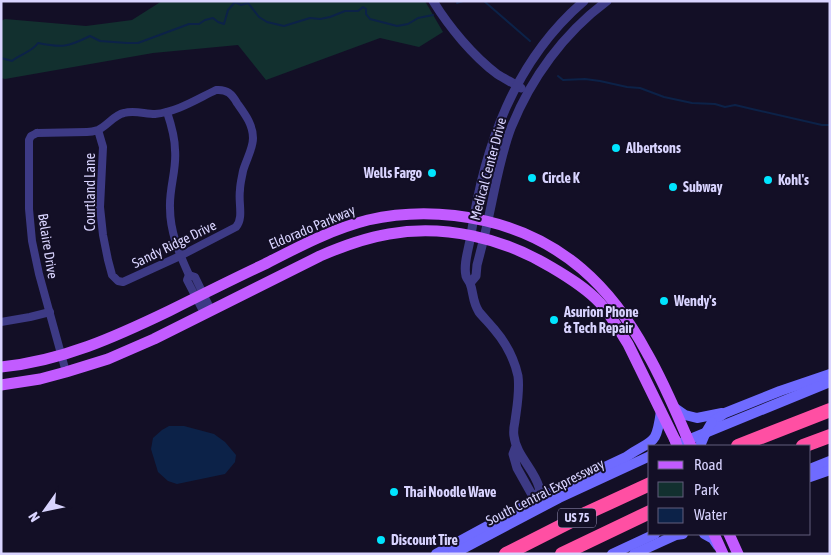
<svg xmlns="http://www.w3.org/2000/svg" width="831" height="555" font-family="'Asap Condensed',sans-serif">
  <rect width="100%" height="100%" fill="#130f26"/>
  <path fill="#12302f" d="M162,1H374L404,2L406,1H425L443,32L419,47L380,38L266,80L238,45L153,53L5,79L1,78V21L5,19L86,26L132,20Z"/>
  <path fill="#0c2248" d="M169,426H184L214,434L225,442L236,455L235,462L225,474L177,484L168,481L158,472L151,449L153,438L162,430Z"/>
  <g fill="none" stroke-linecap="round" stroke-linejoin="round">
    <g stroke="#0c2248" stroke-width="2">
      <path d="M484,1L530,41"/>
      <path d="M457,3L463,1"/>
      <path d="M1,58L12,61C20,54 32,52 38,43C62,48 68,47 90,36L100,41L127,43H138L189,24H199L205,20L213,18L218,22L224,24L228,10L235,2L241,5L248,3L259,17L267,22L284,26L310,18L320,19L330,17L345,11H358L363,7L366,9V14L370,19L397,26L408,24L418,18L433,15"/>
      <path d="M558,76L563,80L585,79L600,81L627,87L640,88L664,97L692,103L715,104L725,107L735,105L752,109L822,125H830"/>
    </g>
    <g stroke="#3d3a85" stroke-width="8">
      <path d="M167,112C171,124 175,137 175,150C177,169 169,188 170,208C170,232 179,253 189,275"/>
      <path d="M37,133L87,132C90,132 95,131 98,130C108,125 114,115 124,113C134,110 145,114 155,114C177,112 197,99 216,90C227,89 232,94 237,103C244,113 253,124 253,138C253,149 246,160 243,171C242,177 240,184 240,190C238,202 244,218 236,227L180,256L123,282L118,281L112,275L108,260L103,235L100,207L103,147L98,130"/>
      <path d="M37,133L31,136L29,140V209L32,241L39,274L66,372"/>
      <path d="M204,313L187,280L189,275L195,277L211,310"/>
      <path d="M1,322L30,317L50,312"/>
    </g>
    <g stroke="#3d3a85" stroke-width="9">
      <path d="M433,1C449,27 473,56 497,74C505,79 513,83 521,88"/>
      <path d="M470,283L476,276L477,265C481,250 485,235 488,220C495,189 500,157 511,128C531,78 564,33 607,1"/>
      <path d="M516,446L513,454L517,468L531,493L539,498C539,494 540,490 539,487C534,469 516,455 514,436C513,431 514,426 515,421C517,406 520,391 518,376C514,358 506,343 494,329C489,323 484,318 479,312C472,301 474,294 470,283C469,281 467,279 466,276C463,264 469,248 471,235C484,147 514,61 584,1"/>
    </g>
    <g stroke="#6f6bff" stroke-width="10">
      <path d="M675,408L685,415L697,418L722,413"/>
      <path d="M712,422L725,413L780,391L830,374"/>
      <path d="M683,442L830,382"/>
      <path d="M700,446L705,434"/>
      <path d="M810,469L830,461"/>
      <path d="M810,477L830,470"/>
      <path d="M704,534L713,539L718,546"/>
      <path d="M436,554L539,498L626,457C653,438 656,448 661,411"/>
      <path d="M453,554L559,498L650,456"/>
      <path d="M612,554L655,534"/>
      <path d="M634,554L676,535L683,534"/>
    </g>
    <g stroke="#c25bff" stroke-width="11">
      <path d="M1,367C62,361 115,337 169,311C201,295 233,279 265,264C298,247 332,229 368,220C408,211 446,212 486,221C562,239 611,286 647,353C662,379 674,407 686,435"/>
      <path d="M1,385L40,379L66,372L108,359L154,339L320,256C343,246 365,238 389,234C444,224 503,238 551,267C568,277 586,288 600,303C611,315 619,330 628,344L675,440"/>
      <path d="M714,534L723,554"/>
      <path d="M729,534L738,554"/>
    </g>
    <g stroke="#ff4fa3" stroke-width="14">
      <path d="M738,446L830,410"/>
      <path d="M803,446L830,436"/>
      <path d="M506,554L587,513L650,484"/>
      <path d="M562,554L650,512"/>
    </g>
    <path stroke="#6f6bff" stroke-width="10" d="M705,434L712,422"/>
    <g stroke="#c25bff" stroke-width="11">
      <path d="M686,435L691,446"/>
      <path d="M675,440L677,446"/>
    </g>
  </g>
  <g fill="#00e5ff" stroke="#130f26" stroke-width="2">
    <circle cx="616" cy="148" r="5"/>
    <circle cx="432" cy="173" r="5"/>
    <circle cx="532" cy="178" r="5"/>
    <circle cx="768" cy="180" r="5"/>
    <circle cx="673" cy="187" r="5"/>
    <circle cx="664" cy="301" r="5"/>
    <circle cx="554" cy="320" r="5"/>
    <circle cx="394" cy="492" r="5"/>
    <circle cx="381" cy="540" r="5"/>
  </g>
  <g text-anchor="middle" stroke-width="4" stroke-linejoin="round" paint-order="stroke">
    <rect fill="#130f26" stroke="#9e99be" stroke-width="1" x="558" y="508.5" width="38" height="19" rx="4"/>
    <g font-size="12" font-weight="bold" fill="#d9d4ff">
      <text x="577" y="522">US 75</text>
    </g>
    <g font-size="14" font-weight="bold" fill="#d9d4ff" stroke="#130f26" text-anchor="start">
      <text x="626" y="153">Albertsons</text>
      <text x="422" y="178" text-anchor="end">Wells Fargo</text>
      <text x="542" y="183">Circle K</text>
      <text x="778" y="185">Kohl's</text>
      <text x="683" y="192">Subway</text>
      <text x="674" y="306">Wendy's</text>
      <text x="564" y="317">Asurion Phone<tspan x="564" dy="16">&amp; Tech Repair</tspan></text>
      <text x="404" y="497">Thai Noodle Wave</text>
      <text x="391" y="545">Discount Tire</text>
    </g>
    <g font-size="14" fill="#d9d4ff" stroke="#130f26">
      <text transform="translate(488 169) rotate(-75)" y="5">Medical Center Drive</text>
      <text transform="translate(90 192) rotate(-90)" y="5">Courtland Lane</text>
      <text transform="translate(312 227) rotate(-23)" y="5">Eldorado Parkway</text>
      <text transform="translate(174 244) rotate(-26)" y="5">Sandy Ridge Drive</text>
      <text transform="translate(48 246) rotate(81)" y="5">Belaire Drive</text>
      <text transform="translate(545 492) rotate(-27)" y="5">South Central Expressway</text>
    </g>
  </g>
  <rect width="831" height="555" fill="none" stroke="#d9d4ff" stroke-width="5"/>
  <rect x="648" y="445" width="162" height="90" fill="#130f26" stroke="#625e7d"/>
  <rect x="658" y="461" width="25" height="8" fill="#c25bff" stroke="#625e7d"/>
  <text x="694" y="470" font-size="15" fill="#d9d4ff">Road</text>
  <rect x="658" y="482" width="25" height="15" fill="#12302f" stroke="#625e7d"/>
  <text x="694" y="495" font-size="15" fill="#d9d4ff">Park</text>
  <rect x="658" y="508" width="25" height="15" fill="#0c2248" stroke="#625e7d"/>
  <text x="694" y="520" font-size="15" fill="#d9d4ff">Water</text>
  <g transform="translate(45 510) rotate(237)" stroke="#130f26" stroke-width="4" paint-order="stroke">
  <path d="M0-4L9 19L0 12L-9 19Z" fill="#d9d4ff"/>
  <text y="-8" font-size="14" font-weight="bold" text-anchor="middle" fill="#d9d4ff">N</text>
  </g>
</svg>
